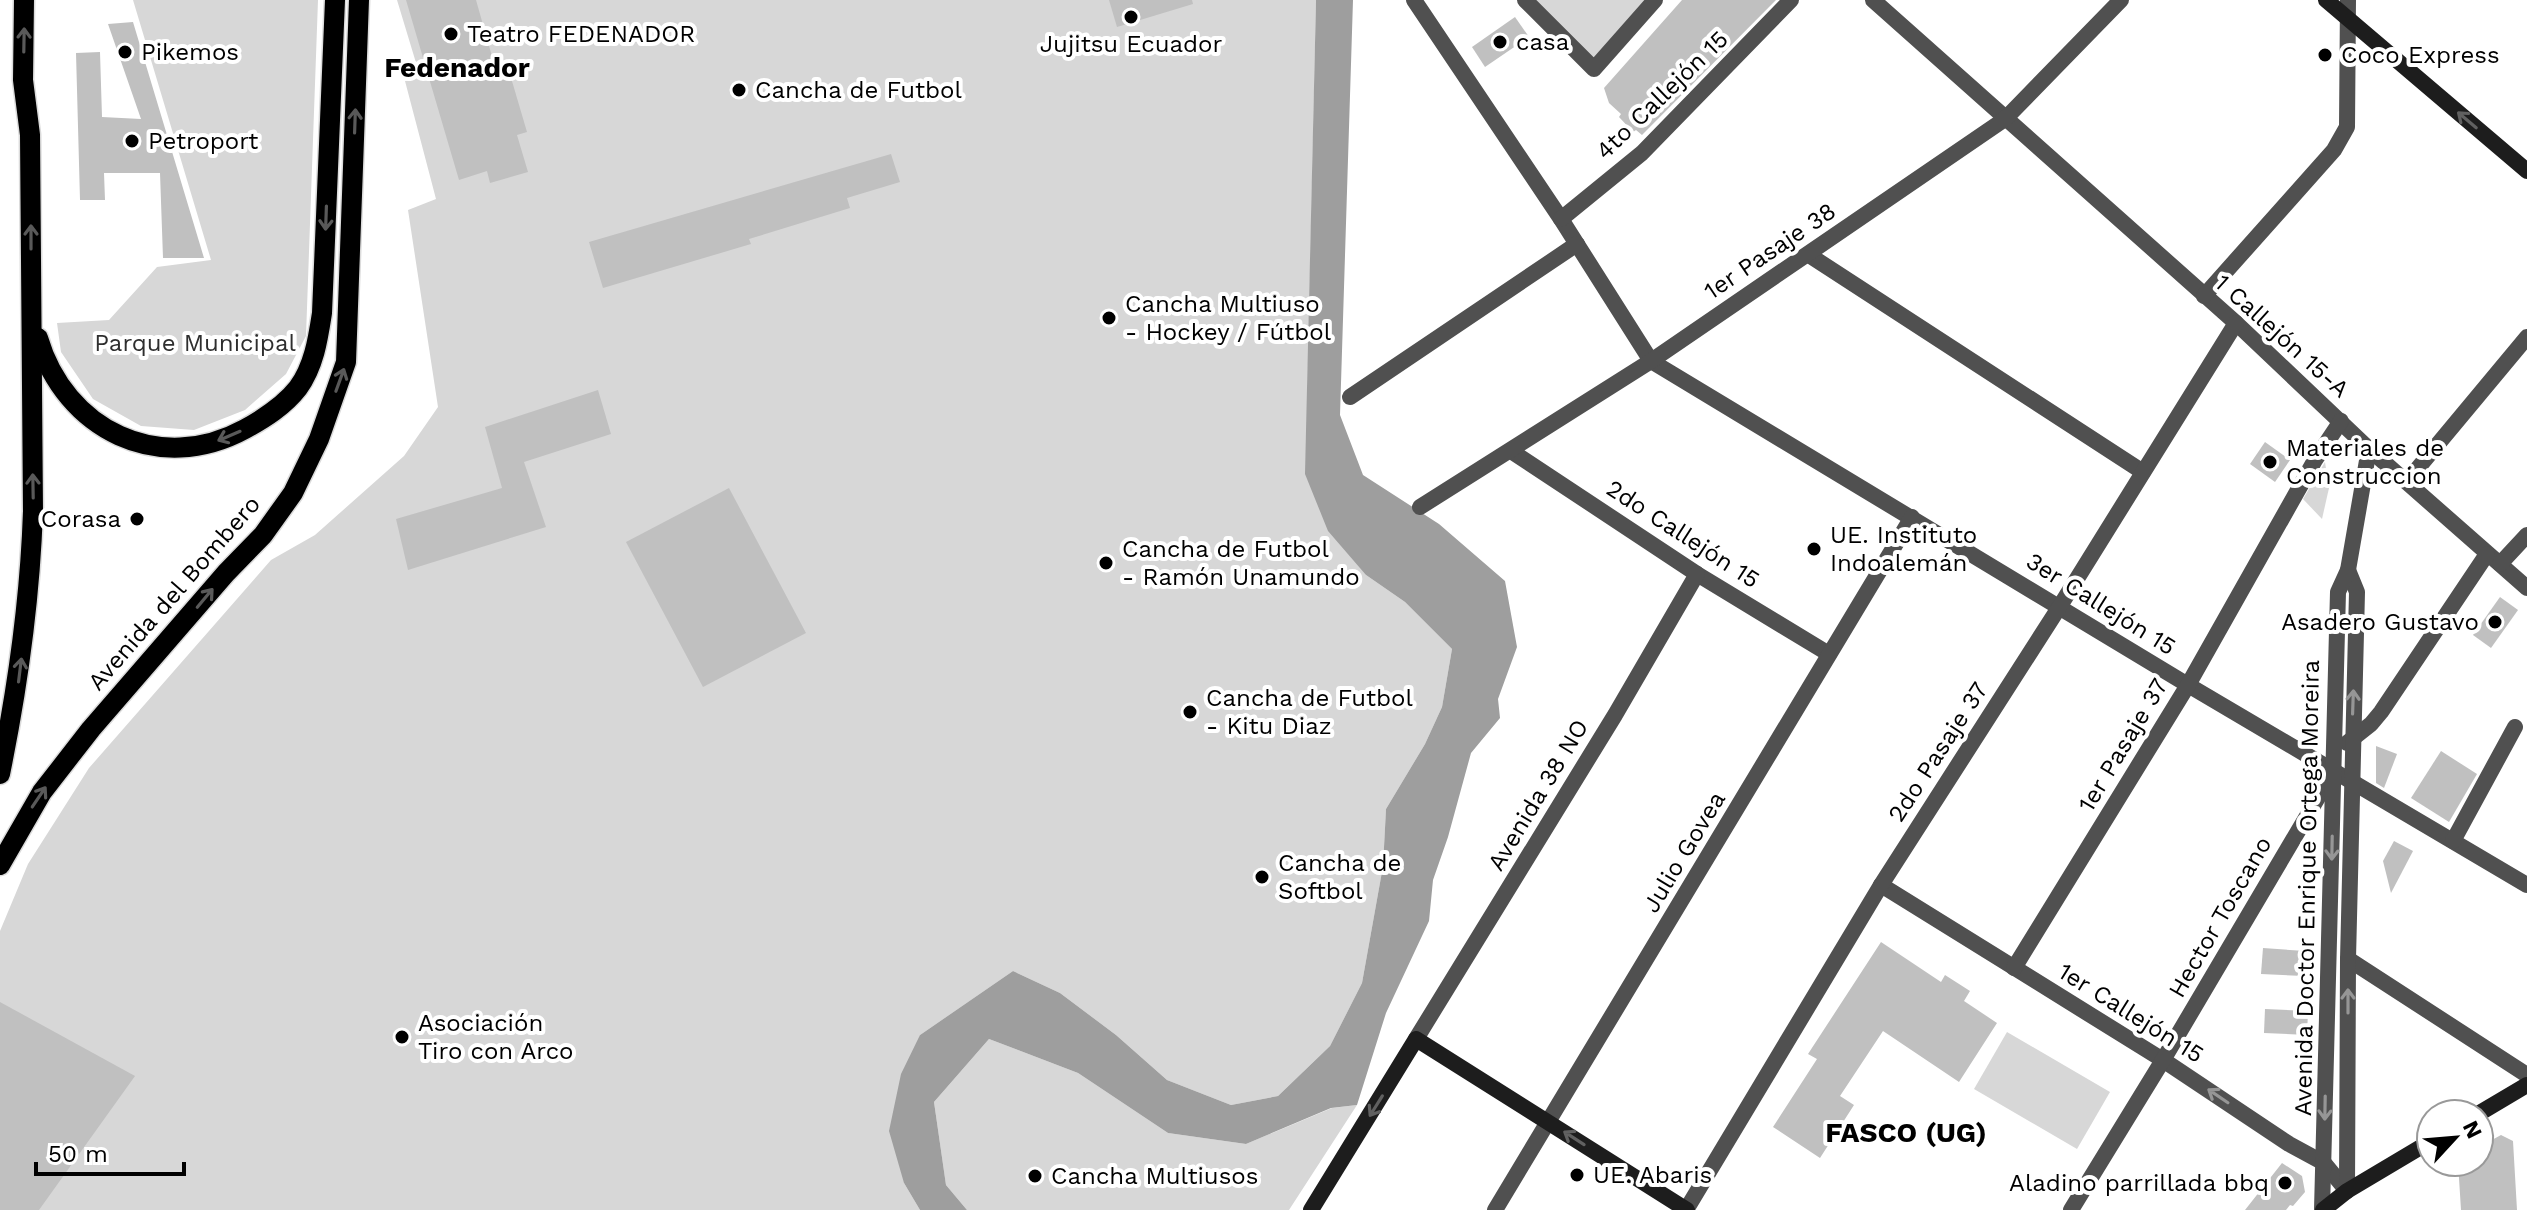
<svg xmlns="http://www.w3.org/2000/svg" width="2527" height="1210" font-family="'Work Sans',sans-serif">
  <rect width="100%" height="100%" fill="#fff"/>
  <g fill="#d7d7d7">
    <path d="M133,0H318L306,336L286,374L245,410L194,430L141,426L93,399L61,352L57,323L109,320L157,267L211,260Z"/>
    <path d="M397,0H1316L1307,407L1366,575L1405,602L1452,649L1442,707L1425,744L1386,809L1383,866L1362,983L1330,1046L1278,1096L1231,1105L1167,1080L1116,1035L1060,993L1013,971L920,1035L904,1183L920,1210H0V931L28,864L89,768L271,560L315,535L404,456L438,407L408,210L436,199L405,81L420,76Z"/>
    <path d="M1525,0H1649L1594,69Z"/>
    <path d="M2325,462L2329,488L2322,519L2303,499Z"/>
    <path d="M2007,1032L2110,1092L2077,1149L1974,1089Z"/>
    <path d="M989,1039L1078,1073L1168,1133L1246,1144L1332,1108L1357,1105L1289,1210H967L946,1185L934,1102Z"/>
  </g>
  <path fill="#9e9e9e" d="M1316,0H1353L1340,415L1363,475L1439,524L1505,581L1517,647L1498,699L1500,718L1471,753L1448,837L1433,880L1429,921L1386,1013L1357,1105L1331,1108L1246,1144L1168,1133L1078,1073L989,1039L934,1102L946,1185L967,1210H920L904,1183L889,1131L901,1074L920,1035L1013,971L1060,993L1116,1035L1167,1080L1231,1105L1278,1096L1330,1046L1362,983L1383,866L1386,809L1425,744L1442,707L1452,649L1405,602L1366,575L1328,531L1305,474Z"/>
  <g fill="#c0c0c0">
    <path d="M406,0H476L495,67L507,64L527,132L517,135L528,172L490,183L487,171L459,180Z"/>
    <path d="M1109,0H1192L1193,4L1117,27Z"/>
    <path d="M1682,0H1776L1642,135L1636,130L1633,132L1619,117L1621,114L1609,103L1604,88Z"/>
    <path d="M1515,17L1529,37L1485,67L1472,47Z"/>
    <path d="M133,22L204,258H163L160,173H104L105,200H80L76,53L100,52L102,117L141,119L108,24Z"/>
    <path d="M891,154L900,182L847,198L850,208L749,239L751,244L603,288L589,242Z"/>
    <path d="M598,390L611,434L524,462L546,527L408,570L396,519L502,488L485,427Z"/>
    <path d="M2265,442L2290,460L2275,482L2250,464Z"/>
    <path d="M729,488L806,633L703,687L626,542Z"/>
    <path d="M2500,597L2518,610L2491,648L2473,635Z"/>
    <path d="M2376,746L2397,754L2384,788L2376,783Z"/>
    <path d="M2441,751L2477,774L2449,822L2411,798Z"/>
    <path d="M2394,841L2413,851L2391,893L2383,861Z"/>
    <path d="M1881,942L1941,982L1945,975L1970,991L1964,1001L1997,1023L1959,1082L1883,1031L1840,1096L1854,1105L1820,1158L1773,1127L1817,1059L1808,1054Z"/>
    <path d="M2263,948L2305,951L2304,976L2261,974Z"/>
    <path d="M0,1002L135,1076L39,1210H0Z"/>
    <path d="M2265,1009L2308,1011L2307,1035L2264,1033Z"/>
    <path d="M2501,1135L2513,1141L2517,1210H2461L2458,1162H2479V1147Z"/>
    <path d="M2282,1163L2302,1176L2305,1192L2293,1206L2290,1205L2286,1210H2245Z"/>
  </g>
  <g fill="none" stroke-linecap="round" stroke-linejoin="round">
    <g stroke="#dbdbdb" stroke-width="23">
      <g id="primary">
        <path d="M38,338C65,430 159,476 245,429C265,418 284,406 298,388C314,366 318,339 322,313L335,0"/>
        <path d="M0,774C18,686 30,600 33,511L30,135L23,80L24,0"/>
        <path d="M0,865L42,792L91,729L226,573L263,535L293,493L319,439L346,362L359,0"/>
      </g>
    </g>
    <g stroke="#505050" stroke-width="16">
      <path d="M1414,0L1561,219L1651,361L2188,685L2527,885"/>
      <path d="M1525,0L1594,69L1655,0"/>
      <path d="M1873,0L2236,323L2369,449L2527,588"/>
      <path d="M1561,219L1642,153L1791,0"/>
      <path d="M1809,255L2143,472"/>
      <path d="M2204,296L2334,150L2347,127L2348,0"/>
      <path d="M1350,397L1577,244"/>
      <path d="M1511,451L1697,574L1829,654"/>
      <path d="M2408,480L2527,337"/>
      <path d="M1420,507L1651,361L2005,119L2121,0"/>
      <path d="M2500,564L2527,535"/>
      <path d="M2347,743L2371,724L2381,712L2487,554"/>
      <path d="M2453,841L2515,727"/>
      <path d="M1881,885L2163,1060L2289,1144L2324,1163L2347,1191"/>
      <path d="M2348,959L2527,1075"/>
      <path d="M2014,968L2188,685L2315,460L2341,421"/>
      <path d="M1416,1039L1615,715L1697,574"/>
      <path d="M2347,1191L2348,959L2357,592L2348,570"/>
      <path d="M1495,1210L1912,517"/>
      <path d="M1686,1210L1881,885L2060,606L2236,323"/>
      <path d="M2071,1210L2163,1060L2333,772"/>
      <path d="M2322,1210L2338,592L2348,570L2369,449"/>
    </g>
    <g stroke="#1d1d1d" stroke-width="16">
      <path d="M2326,0L2527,171"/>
      <path d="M2478,1114L2527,1085"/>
      <path d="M1311,1210L1416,1039L1687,1210"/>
      <path d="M2323,1210L2347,1191L2431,1141"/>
    </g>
    <use href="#primary" stroke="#000" stroke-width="20"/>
  </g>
  <defs><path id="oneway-shaft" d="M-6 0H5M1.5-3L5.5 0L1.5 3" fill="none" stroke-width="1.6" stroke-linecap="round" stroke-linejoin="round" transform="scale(2)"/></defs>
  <g stroke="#595959">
    <use href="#oneway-shaft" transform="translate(24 40) rotate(-89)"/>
    <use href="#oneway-shaft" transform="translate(355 121) rotate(-88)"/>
    <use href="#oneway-shaft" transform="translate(326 218) rotate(92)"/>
    <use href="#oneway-shaft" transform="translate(31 237) rotate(-90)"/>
    <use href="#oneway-shaft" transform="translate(340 380) rotate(-70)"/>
    <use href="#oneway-shaft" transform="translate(229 436) rotate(157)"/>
    <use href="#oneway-shaft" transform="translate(33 486) rotate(-91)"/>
    <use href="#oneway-shaft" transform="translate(205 598) rotate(-50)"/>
    <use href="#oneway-shaft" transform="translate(20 670) rotate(-83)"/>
    <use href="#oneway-shaft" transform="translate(39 797) rotate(-56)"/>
  </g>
  <g stroke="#616161">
    <use href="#oneway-shaft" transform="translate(2467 120) rotate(-140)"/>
    <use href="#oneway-shaft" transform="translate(1376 1106) rotate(122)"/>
    <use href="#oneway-shaft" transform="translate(1574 1138) rotate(-147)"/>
  </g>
  <g stroke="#969696">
    <use href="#oneway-shaft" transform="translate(2353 702) rotate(-88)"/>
    <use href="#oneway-shaft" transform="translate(2332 848) rotate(91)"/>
    <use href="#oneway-shaft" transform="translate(2348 1001) rotate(-90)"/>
    <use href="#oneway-shaft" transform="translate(2218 1096) rotate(-146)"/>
    <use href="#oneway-shaft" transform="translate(2325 1108) rotate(91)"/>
  </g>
  <g fill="#000" stroke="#fff" stroke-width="3">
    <circle cx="1131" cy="17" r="8"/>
    <circle cx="451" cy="34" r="8"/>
    <circle cx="1500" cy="42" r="8"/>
    <circle cx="125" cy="52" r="8"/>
    <circle cx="2325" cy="55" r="8"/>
    <circle cx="739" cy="90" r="8"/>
    <circle cx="132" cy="141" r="8"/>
    <circle cx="1109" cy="318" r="8"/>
    <circle cx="2270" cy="462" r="8"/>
    <circle cx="137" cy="519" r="8"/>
    <circle cx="1814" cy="549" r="8"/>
    <circle cx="1106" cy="563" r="8"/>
    <circle cx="2495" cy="622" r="8"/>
    <circle cx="1190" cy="712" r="8"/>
    <circle cx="1262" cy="877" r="8"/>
    <circle cx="402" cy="1037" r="8"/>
    <circle cx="1577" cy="1175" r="8"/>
    <circle cx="1035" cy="1176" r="8"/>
    <circle cx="2285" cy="1183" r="8"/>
  </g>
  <g text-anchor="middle" stroke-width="8" stroke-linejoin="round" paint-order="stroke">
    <g font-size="24" fill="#000" stroke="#fff" text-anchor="start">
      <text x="467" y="42">Teatro FEDENADOR</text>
      <text x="1516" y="50">casa</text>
      <text x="1131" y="52" text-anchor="middle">Jujitsu Ecuador</text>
      <text x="141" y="60">Pikemos</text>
      <text x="2341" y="63">Coco Express</text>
      <text x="755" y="98">Cancha de Futbol</text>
      <text x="148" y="149">Petroport</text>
      <text x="1125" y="312">Cancha Multiuso<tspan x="1125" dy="28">- Hockey / Fútbol</tspan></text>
      <text x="2286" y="456">Materiales de<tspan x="2286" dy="28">Construccion</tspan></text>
      <text x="121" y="527" text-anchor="end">Corasa</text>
      <text x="1830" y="543">UE. Instituto<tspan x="1830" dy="28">Indoalemán</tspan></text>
      <text x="1122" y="557">Cancha de Futbol<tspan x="1122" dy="28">- Ramón Unamundo</tspan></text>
      <text x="2479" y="630" text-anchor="end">Asadero Gustavo</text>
      <text x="1206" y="706">Cancha de Futbol<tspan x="1206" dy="28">- Kitu Diaz</tspan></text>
      <text x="1278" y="871">Cancha de<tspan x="1278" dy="28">Softbol</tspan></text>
      <text x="418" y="1031">Asociación<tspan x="418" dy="28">Tiro con Arco</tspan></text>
      <text x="1593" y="1183">UE. Abaris</text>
      <text x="1051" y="1184">Cancha Multiusos</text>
      <text x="2269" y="1191" text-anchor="end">Aladino parrillada bbq</text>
    </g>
    <g font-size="24" fill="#000" stroke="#fff">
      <text transform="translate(1662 95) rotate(-44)" y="8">4to Callejón 15</text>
      <text transform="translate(1770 251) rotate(-34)" y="8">1er Pasaje 38</text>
      <text transform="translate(2282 336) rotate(42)" y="8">1 Callejón 15-A</text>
      <text transform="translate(1683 534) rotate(33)" y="8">2do Callejón 15</text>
      <text transform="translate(174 593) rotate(-49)" y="8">Avenida del Bombero</text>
      <text transform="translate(2101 604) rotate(32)" y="8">3er Callejón 15</text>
      <text transform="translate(2123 745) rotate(-59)" y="8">1er Pasaje 37</text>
      <text transform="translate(1938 752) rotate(-57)" y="8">2do Pasaje 37</text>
      <text transform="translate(1538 795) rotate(-59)" y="8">Avenida 38 NO</text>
      <text transform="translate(1684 852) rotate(-59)" y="8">Julio Govea</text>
      <text transform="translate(2307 888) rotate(-89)" y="8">Avenida Doctor Enrique Ortega Moreira</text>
      <text transform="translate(2220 917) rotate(-60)" y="8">Hector Toscano</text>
      <text transform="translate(2131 1013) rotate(32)" y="8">1er Callejón 15</text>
    </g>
    <g font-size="24" fill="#2e2e2e" stroke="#fff">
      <text x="195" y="351">Parque Municipal</text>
    </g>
    <g font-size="28" font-weight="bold" fill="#000" stroke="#fff">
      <text x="457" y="77">Fedenador</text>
      <text x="1906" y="1142">FASCO (UG)</text>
    </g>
  </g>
  <g transform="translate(2455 1138) rotate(64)"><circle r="38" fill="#ffffff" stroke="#999999" stroke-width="2"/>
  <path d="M0-6L14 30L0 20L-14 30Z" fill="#000000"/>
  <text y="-12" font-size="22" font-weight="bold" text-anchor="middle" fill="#000000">N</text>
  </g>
  <path d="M36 1162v12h148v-12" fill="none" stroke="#000000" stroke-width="4"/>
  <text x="48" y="1162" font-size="24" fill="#000000" stroke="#ffffff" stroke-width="6" paint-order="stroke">50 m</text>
</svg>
